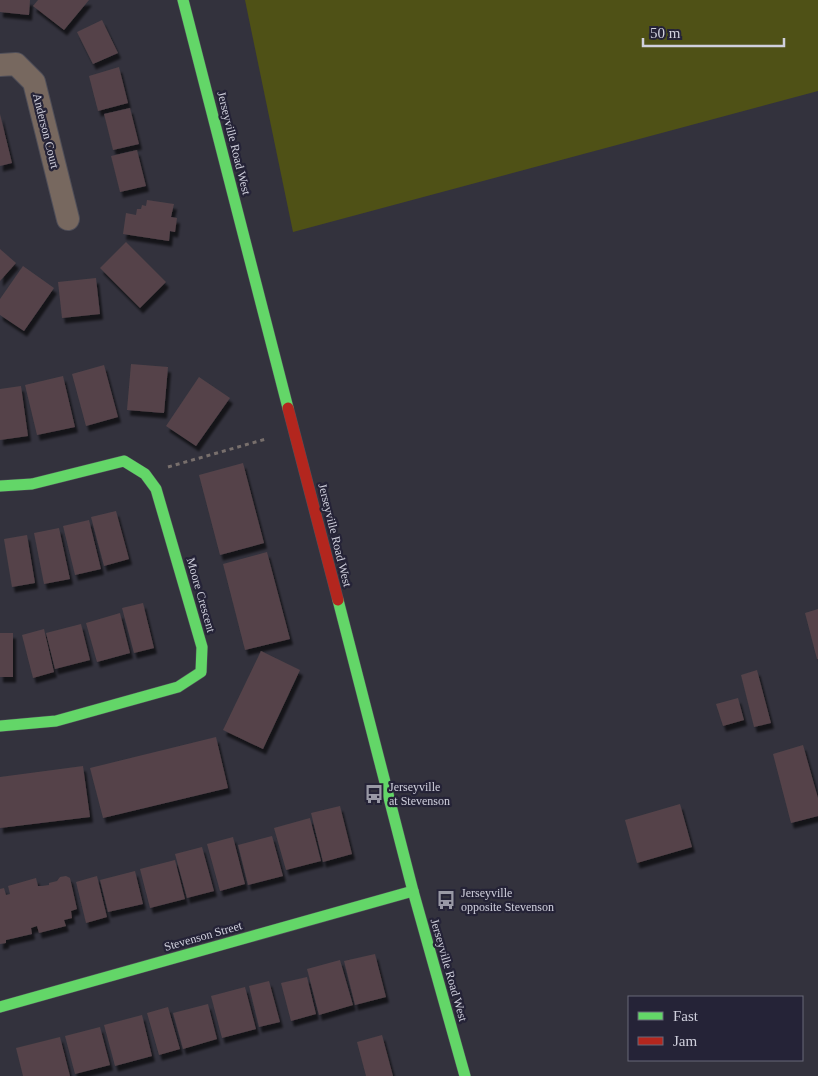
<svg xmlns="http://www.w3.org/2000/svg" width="818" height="1076" font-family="'Times New Roman',serif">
  <defs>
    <filter id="shadow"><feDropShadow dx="3" dy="5.5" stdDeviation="1" flood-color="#0009"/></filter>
  </defs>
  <rect width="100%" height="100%" fill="#33323d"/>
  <path fill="#4f5116" d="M245,0H818V91L293,232Z"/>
  <g fill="#544349" filter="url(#shadow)">
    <path d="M0,0H30L29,15L0,12Z"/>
    <path d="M38,0H89L64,30L33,6Z"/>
    <path d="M102,20L118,53L93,64L77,32Z"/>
    <path d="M119,67L128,103L98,111L89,76Z"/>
    <path d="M130,108L139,144L113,150L104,114Z"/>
    <path d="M0,114L12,163L0,166Z"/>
    <path d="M137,150L146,186L120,192L111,156Z"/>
    <path d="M147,200L174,204L171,217L177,218L175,232L170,231L169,241L123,234L126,213L136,215L137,209H141L142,205L146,206Z"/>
    <path d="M126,242L166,282L140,308L100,268Z"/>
    <path d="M0,249L16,263L0,281Z"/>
    <path d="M23,266L54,288L24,331L0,315V299Z"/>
    <path d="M96,278L100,314L62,318L58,282Z"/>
    <path d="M131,364L168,367L164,413L127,410Z"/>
    <path d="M104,365L118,417L86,426L72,374Z"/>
    <path d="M63,376L75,427L37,435L25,385Z"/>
    <path d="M199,377L230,398L196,446L166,426Z"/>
    <path d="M21,386L28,436L0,440V389Z"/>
    <path d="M243,463L264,543L220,555L199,475Z"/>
    <path d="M116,511L129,559L104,566L91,517Z"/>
    <path d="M89,520L101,569L75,575L63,526Z"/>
    <path d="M59,528L70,579L44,584L34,533Z"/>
    <path d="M27,535L35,583L12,587L4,539Z"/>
    <path d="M267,552L290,639L245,650L223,564Z"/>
    <path d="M143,603L154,648L134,653L122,608Z"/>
    <path d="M818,609V659H817L805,613Z"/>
    <path d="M120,613L130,653L97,662L86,623Z"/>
    <path d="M81,624L90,660L55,669L46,633Z"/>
    <path d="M44,629L54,672L33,678L22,635Z"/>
    <rect x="0" y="633" width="13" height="44"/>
    <path d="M261,651L300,670L263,749L223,730Z"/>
    <path d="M757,670L771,723L754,727L741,675Z"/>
    <path d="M738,698L744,720L723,726L716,704Z"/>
    <path d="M216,737L228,788L103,818L90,768Z"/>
    <path d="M803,745L818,798V816L791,823L773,754Z"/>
    <path d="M83,766L90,817L0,828V777Z"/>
    <path d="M680,804L692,847L637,863L625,820Z"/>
    <path d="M340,806L352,854L323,862L311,813Z"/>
    <path d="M310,818L321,861L286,870L274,828Z"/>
    <path d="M272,836L283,876L248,885L238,845Z"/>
    <path d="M233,837L245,884L220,891L207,844Z"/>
    <path d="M202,847L214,891L187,898L175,854Z"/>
    <path d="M175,860L185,899L150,908L140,869Z"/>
    <path d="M135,871L143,904L108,912L100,880Z"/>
    <path d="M66,876L70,878L77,909L71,911L72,918L64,920L66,926L39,933L37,926L31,928L32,934L6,940V943L0,944V889L4,888L6,895L10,894L8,886L36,878L38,886H42L49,885V883L57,881L60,877Z"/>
    <path d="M97,876L107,917L86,923L76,882Z"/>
    <path d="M375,954L386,997L355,1005L344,961Z"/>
    <path d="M340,960L353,1005L319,1015L307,969Z"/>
    <path d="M307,977L316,1014L291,1021L281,983Z"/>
    <path d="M269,981L280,1022L259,1027L249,986Z"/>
    <path d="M245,987L256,1029L222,1038L211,996Z"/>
    <path d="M208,1004L217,1039L183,1049L173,1013Z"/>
    <path d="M168,1007L180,1049L159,1055L147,1013Z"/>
    <path d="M142,1015L152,1056L115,1066L104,1025Z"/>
    <path d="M100,1027L110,1065L75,1074L65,1036Z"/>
    <path d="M382,1035L393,1076H366L357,1042Z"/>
    <path d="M60,1037L70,1076H23L16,1048Z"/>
  </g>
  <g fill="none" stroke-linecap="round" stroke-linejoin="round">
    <g stroke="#504f59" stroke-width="24">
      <path id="street" d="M0,65L16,64L34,82L68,219"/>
    </g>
    <g stroke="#504f59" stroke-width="12">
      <g id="fast">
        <path d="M183,0L288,408"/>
        <path d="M0,486L32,484L124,461L145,474L156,489L202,647L201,672L178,687L56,721L0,726"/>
        <path d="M338,600L413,891L465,1076"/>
        <path d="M0,1007L413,891"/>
      </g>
    </g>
    <g stroke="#504f59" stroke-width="12">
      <path id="jam" d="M288,408L338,600"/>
    </g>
    <path stroke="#786f6c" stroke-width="3" stroke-dasharray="4 4" stroke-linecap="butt" d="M168,467L266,439"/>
    <use href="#street" stroke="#77685f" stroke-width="22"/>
    <use href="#fast" stroke="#63d668" stroke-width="11"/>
    <use href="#jam" stroke="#b3261e" stroke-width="11"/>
  </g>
  <defs>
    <g id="bus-bare" transform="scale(1.5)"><path d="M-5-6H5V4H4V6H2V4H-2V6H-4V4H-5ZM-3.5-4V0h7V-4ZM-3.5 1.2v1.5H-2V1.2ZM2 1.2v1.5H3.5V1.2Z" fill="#9999a5" stroke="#252337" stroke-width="2.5" paint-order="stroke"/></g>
  </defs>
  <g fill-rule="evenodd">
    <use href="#bus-bare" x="374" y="794"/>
    <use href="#bus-bare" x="446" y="900"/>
  </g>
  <g text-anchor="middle" stroke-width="4.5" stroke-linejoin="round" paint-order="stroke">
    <g font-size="12" fill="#d0d0dd" stroke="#252337">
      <text transform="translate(46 131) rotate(76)" y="4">Anderson Court</text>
      <text transform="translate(234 143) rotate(76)" y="4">Jerseyville Road West</text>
      <text transform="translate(335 535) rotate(76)" y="4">Jerseyville Road West</text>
      <text transform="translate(201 595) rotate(74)" y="4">Moore Crescent</text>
      <text transform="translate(203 936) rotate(-16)" y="4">Stevenson Street</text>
      <text transform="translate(449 970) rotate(74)" y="4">Jerseyville Road West</text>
    </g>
    <g font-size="12" fill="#d0d0dd" stroke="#252337" text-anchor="start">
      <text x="389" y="791">Jerseyville<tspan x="389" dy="14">at Stevenson</tspan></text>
      <text x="461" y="897">Jerseyville<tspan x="461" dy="14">opposite Stevenson</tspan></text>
    </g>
  </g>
  <rect x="628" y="996" width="175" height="65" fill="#252337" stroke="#696879"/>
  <rect x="638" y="1012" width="25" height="8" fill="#63d668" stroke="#696879"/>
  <text x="673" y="1021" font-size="15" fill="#d0d0dd">Fast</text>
  <rect x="638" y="1037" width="25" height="8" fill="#b3261e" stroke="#696879"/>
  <text x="673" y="1046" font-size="15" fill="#d0d0dd">Jam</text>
  <path d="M643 38v8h141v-8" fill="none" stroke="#d0d0dd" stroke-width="2.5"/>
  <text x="650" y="38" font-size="15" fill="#d0d0dd" stroke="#252337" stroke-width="4" paint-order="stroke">50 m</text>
</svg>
